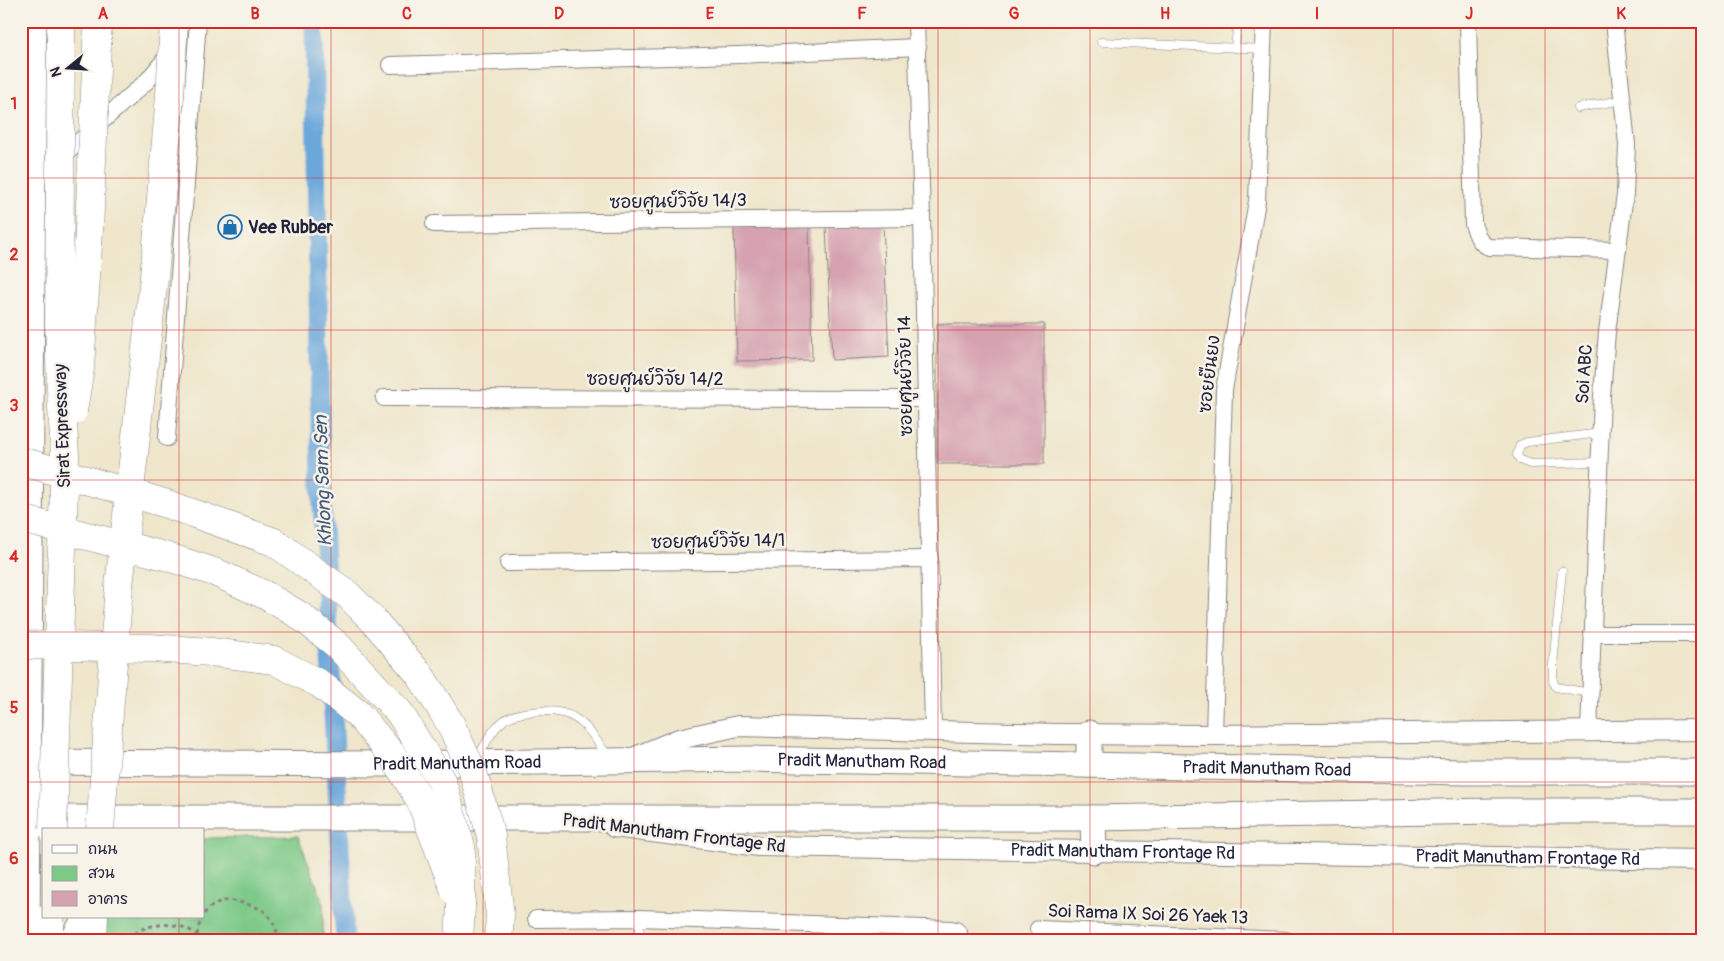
<svg xmlns="http://www.w3.org/2000/svg" width="1724" height="961" font-family="Pangolin,'Playpen Sans Thai',sans-serif">
  <rect width="100%" height="100%" fill="#f7f3e8"/>
  <filter id="ink" filterUnits="userSpaceOnUse"><feTurbulence type="fractalNoise" baseFrequency=".02" numOctaves="2"/><feDisplacementMap in="SourceGraphic" scale="10" xChannelSelector="R" yChannelSelector="G"/><feConvolveMatrix kernelMatrix="1 2 1 2 8 2 1 2 1" color-interpolation-filters="sRGB"/></filter>
  <filter id="wash" filterUnits="userSpaceOnUse"><feTurbulence type="fractalNoise" baseFrequency=".0096" numOctaves="4" result="noise"/><feDisplacementMap in="SourceGraphic" scale="20" xChannelSelector="R" yChannelSelector="G"/><feGaussianBlur stdDeviation="1.12" result="paint"/><feColorMatrix in="noise" values="0 0 0 0 0 0 0 0 0 0 0 0 0 0 0 0 0 1.4 0 .05"/><feComposite in="paint" operator="in"/></filter>
  <g filter="url(#wash)">
    <rect width="100%" height="100%" fill="#efe6cb"/>
    <path fill="#7dc988" stroke="#507662" d="M298,836L323,902V940H95L103,917H204V839L210,838Z"/>
    <g fill="none" stroke-linecap="round" stroke-linejoin="round">
      <path stroke="#6ca7dc" stroke-width="19" d="M314,21L321,486L345,940"/>
    </g>
    <g id="blocks">
      <g fill="#d6a2b1">
        <path d="M883,223L889,357L832,360L826,226Z"/>
        <path d="M809,225L812,360L737,361L734,226Z"/>
        <rect x="937" y="324" width="107" height="140"/>
      </g>
    </g>
  </g>
  <g filter="url(#ink)">
    <use href="#blocks" fill-opacity="0" stroke="#888483" stroke-width="1"/>
    <g fill="none" stroke-linecap="round" stroke-linejoin="round">
      <g stroke="#888483" stroke-width="9">
        <g id="service">
          <path d="M1101,42L1264,49"/>
          <path d="M1235,48L1238,21"/>
          <path d="M1578,108L1622,100"/>
          <path d="M1599,462L1530,464L1520,460L1517,455L1520,445L1527,442L1601,433"/>
          <path d="M1562,571L1553,665V681L1556,687L1590,693"/>
          <path d="M478,757C485,746 491,730 502,722C509,715 521,713 531,712C575,706 585,724 608,756"/>
          <path d="M639,918L640,940"/>
        </g>
      </g>
      <g stroke="#888483" stroke-width="18">
        <g id="minor">
          <path d="M916,21L922,218L933,730"/>
          <path d="M1468,21L1473,224C1477,234 1478,243 1489,247L1618,250"/>
          <path d="M390,65L739,55L918,47"/>
          <path d="M33,183L147,81L171,52"/>
          <path d="M434,224L922,218"/>
          <path d="M384,398L926,399"/>
          <path d="M167,438L198,21"/>
          <path d="M508,563L930,559"/>
          <path d="M1592,634H1703"/>
          <path d="M1589,731L1602,396L1607,332L1625,194L1627,144L1614,21"/>
          <path d="M1214,735L1224,390L1257,201L1264,21"/>
          <path d="M536,919L639,918L951,929L956,930L959,933L958,940"/>
          <path d="M1038,929L1286,940"/>
        </g>
      </g>
      <g stroke="#888483" stroke-width="22">
        <g id="tertiary">
          <path d="M633,758L679,739L738,726L1057,734L1214,735L1703,730"/>
          <path id="s1" d="M614,827L759,846L1703,860"/>
        </g>
      </g>
      <g stroke="#888483" stroke-width="27">
        <g id="primary">
          <path d="M1089,733V765"/>
          <path id="s2" d="M21,762L384,764L748,759L1465,772H1703"/>
          <path d="M21,818H1093L1495,811H1703"/>
          <path d="M1093,818L1094,851"/>
          <path d="M27,940L34,21"/>
          <path d="M75,940L77,932L86,917"/>
        </g>
      </g>
      <g stroke="#888483" stroke-width="29">
        <g id="motorway">
          <path d="M50,940V917"/>
          <path d="M93,940L94,917"/>
          <path d="M459,940L461,906"/>
        </g>
      </g>
      <g stroke="#888483" stroke-width="3" stroke-dasharray="4 4" stroke-linecap="butt">
        <path d="M204,914C217,897 231,899 250,905C254,907 259,908 262,910C272,916 276,929 280,940"/>
        <path d="M197,935L201,917"/>
        <path d="M130,940C139,920 191,919 199,940"/>
      </g>
      <use href="#service" stroke="#fff" stroke-width="8"/>
      <use href="#minor" stroke="#fff" stroke-width="16"/>
      <use href="#tertiary" stroke="#fff" stroke-width="20"/>
      <use href="#primary" stroke="#fff" stroke-width="25"/>
      <use href="#motorway" stroke="#fff" stroke-width="28"/>
      <g stroke="#888483" stroke-width="29" stroke-linecap="butt">
        <g id="motorway-bridge">
          <path d="M73,411L80,368L89,230L98,21"/>
          <path d="M21,461L164,503L274,542L347,594L374,621L420,675L450,723L473,772L491,836L500,916L498,940"/>
          <path d="M21,519L165,556L217,573L265,595L299,615L336,644L399,712L442,782L461,847V906"/>
          <path d="M21,645L150,648L211,652L274,660L320,684L358,714L393,756L420,800L455,891"/>
          <path d="M53,830L65,456L61,390L59,324L61,21"/>
          <path d="M100,830L119,586L154,277L170,96L174,21"/>
        </g>
      </g>
      <use href="#motorway-bridge" stroke="#fff" stroke-width="28"/>
    </g>
  </g>
  <path fill="none" stroke="#d62828" stroke-width="1" stroke-opacity="0.55" d="M179,21V830M331,21V940M483,21V940M634,21V940M786,21V940M938,21V940M1090,21V940M1241,21V940M1393,21V940M1545,21V940M21,178H1703M21,330H1703M21,480H1703M21,632H1703M21,782H1703M179,917V940"/>
  <defs>
    <g id="shop-ring" transform="scale(1.25)"><circle r="9.5" fill="#f7f3e8" stroke="#1f6fb2" stroke-width="1.5"/><path d="M-5-2.5h2.3a2.7 3.5 0 0 1 5.4 0H5L5.5 6h-11ZM-1.5-2.5h3a1.5 2.3 0 0 0-3 0Z" fill="#1f6fb2"/></g>
  </defs>
  <g fill-rule="evenodd">
    <use href="#shop-ring" x="230" y="227"/>
  </g>
  <g text-anchor="middle" stroke-width="5" stroke-linejoin="round" paint-order="stroke">
    <g font-size="18" fill="#22223b" stroke="#f7f3e8">
      <text transform="translate(678 201) rotate(-1)" y="6">ซอยศูนย์วิจัย 14/3</text>
      <text transform="translate(1209 374) rotate(-83)" y="6">ซอยยืนยง</text>
      <text transform="translate(1584 374) rotate(-86)" y="6">Soi ABC</text>
      <text transform="translate(905 376) rotate(-91)" y="6">ซอยศูนย์วิจัย 14</text>
      <text x="655" y="385">ซอยศูนย์วิจัย 14/2</text>
      <text transform="translate(62 426) rotate(-92)" y="6">Sirat Expressway</text>
      <text transform="translate(718 541) rotate(-1)" y="6">ซอยศูนย์วิจัย 14/1</text>
      <text dy="6" stroke="none"><textPath href="#s2" startOffset="841">Pradit Manutham Road</textPath></text>
      <text dy="6" stroke="none"><textPath href="#s2" startOffset="436">Pradit Manutham Road</textPath></text>
      <text dy="6" stroke="none"><textPath href="#s2" startOffset="1246">Pradit Manutham Road</textPath></text>
      <text transform="translate(674 833) rotate(7)" y="6">Pradit Manutham Frontage Rd</text>
      <text dy="6" stroke="none"><textPath href="#s1" startOffset="510">Pradit Manutham Frontage Rd</textPath></text>
      <text dy="6" stroke="none"><textPath href="#s1" startOffset="915">Pradit Manutham Frontage Rd</textPath></text>
      <text transform="translate(1148 914) rotate(2)" y="6">Soi Rama IX Soi 26 Yaek 13</text>
    </g>
    <g font-size="18" font-weight="bold" fill="#22223b" stroke="#f7f3e8" text-anchor="start">
      <text x="248" y="233">Vee Rubber</text>
    </g>
    <g font-size="19" font-style="italic" fill="#40577b" stroke="#f7f3e8">
      <text transform="translate(322 481) rotate(-92)" y="7">Khlong Sam Sen</text>
    </g>
  </g>
  <rect width="1724" height="961" fill="none" stroke="#f7f3e8" stroke-width="55"/>
  <rect x="42" y="828" width="162" height="90" fill="#f7f3e8" stroke="#a29fa3"/>
  <rect x="52" y="845" width="25" height="8" fill="#ffffff" stroke="#a29fa3"/>
  <text x="88" y="854" font-size="15" fill="#22223b">ถนน</text>
  <rect x="52" y="866" width="25" height="15" fill="#7dc988" stroke="#a29fa3"/>
  <text x="88" y="878" font-size="15" fill="#22223b">สวน</text>
  <rect x="52" y="891" width="25" height="15" fill="#d6a2b1" stroke="#a29fa3"/>
  <text x="88" y="904" font-size="15" fill="#22223b">อาคาร</text>
  <g transform="translate(68 68) rotate(252)" stroke="#f7f3e8" stroke-width="4" paint-order="stroke">
  <path d="M0-4L9 19L0 12L-9 19Z" fill="#22223b"/>
  <text y="-8" font-size="14" font-weight="bold" text-anchor="middle" fill="#22223b">N</text>
  </g>
  <rect x="28" y="28" width="1668" height="906" fill="none" stroke="#d62828" stroke-width="2"/>
  <g font-size="16" text-anchor="middle" font-weight="bold" fill="#d62828">
    <text x="103" y="19">A</text>
    <text x="255" y="19">B</text>
    <text x="407" y="19">C</text>
    <text x="559" y="19">D</text>
    <text x="710" y="19">E</text>
    <text x="862" y="19">F</text>
    <text x="1014" y="19">G</text>
    <text x="1165" y="19">H</text>
    <text x="1317" y="19">I</text>
    <text x="1469" y="19">J</text>
    <text x="1621" y="19">K</text>
    <text x="14" y="109">1</text>
    <text x="14" y="260">2</text>
    <text x="14" y="411">3</text>
    <text x="14" y="562">4</text>
    <text x="14" y="713">5</text>
    <text x="14" y="864">6</text>
  </g>
</svg>
